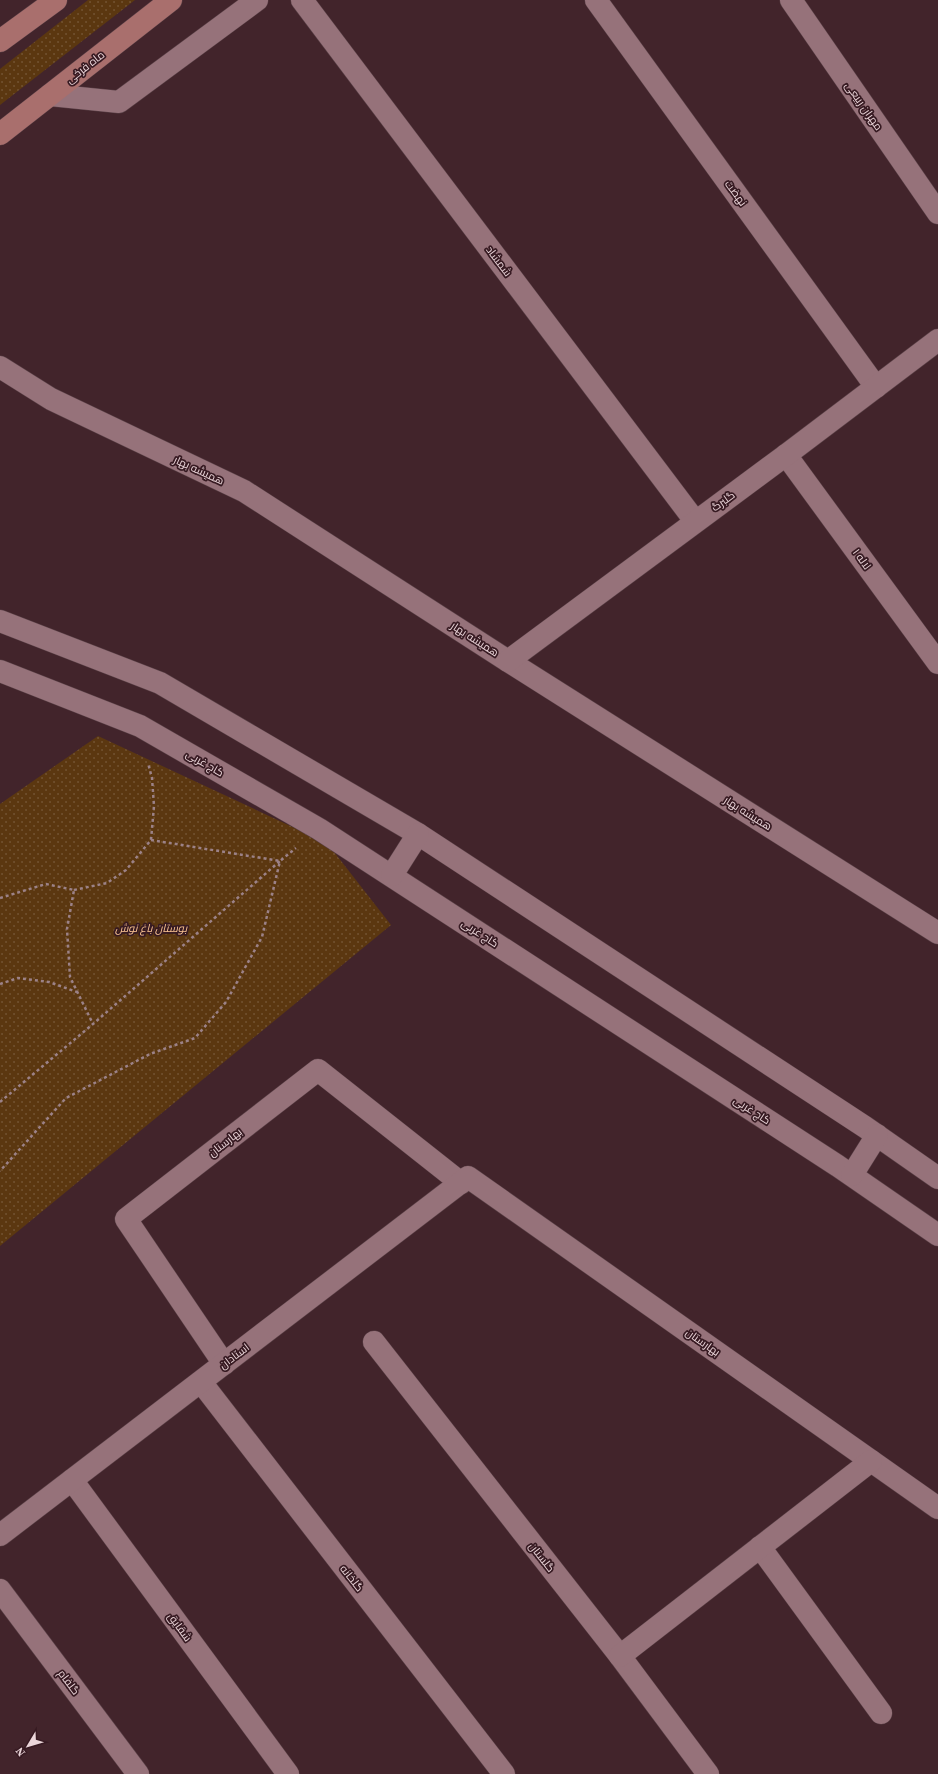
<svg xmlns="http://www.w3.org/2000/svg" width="938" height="1774" font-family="'Source Serif 4',Cairo,serif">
  <defs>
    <pattern id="grass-dots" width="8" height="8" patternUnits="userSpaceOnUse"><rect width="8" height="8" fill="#5b3710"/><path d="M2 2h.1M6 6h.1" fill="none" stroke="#735332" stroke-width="1.8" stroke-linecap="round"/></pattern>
  </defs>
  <rect width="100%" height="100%" fill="#42242b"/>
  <g fill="url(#grass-dots)">
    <path d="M88,0H135L0,105V69Z"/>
    <path d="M98,736L327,843L391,925L0,1246V804Z"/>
  </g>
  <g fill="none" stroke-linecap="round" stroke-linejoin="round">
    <g stroke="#5a4147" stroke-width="23">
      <g id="minor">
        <path d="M302,0L695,521"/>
        <path d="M596,0L876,387"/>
        <path d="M791,0L938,213"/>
        <path d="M50,95L119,102L257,0"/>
        <path d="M0,367L51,399L244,491L508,661L938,933"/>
        <path d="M786,455L938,663"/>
        <path d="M508,661L786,455L938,340"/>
        <path d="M374,1342L620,1656L708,1774"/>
        <path d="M224,1364L126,1219L318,1070L461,1183"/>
        <path d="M201,1382L504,1774"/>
        <path d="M72,1480L288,1774"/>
        <path d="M0,1535L468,1177L938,1508"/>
        <path d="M760,1547L881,1713"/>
        <path d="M0,1590L138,1774"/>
        <path d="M620,1656L871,1461"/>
      </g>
    </g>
    <g stroke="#5a4147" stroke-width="23">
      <g id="tertiary">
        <path d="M0,621L160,683L418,834L865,1127L938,1178"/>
        <path d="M0,671L140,726L319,829L838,1166L938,1235"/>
        <path d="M392,875L418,834"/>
        <path d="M852,1175L877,1135"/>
      </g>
    </g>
    <g stroke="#5a4147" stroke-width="23">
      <g id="secondary">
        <path d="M0,41L56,0"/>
        <path d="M0,134L171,0"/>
      </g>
    </g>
    <g stroke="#9c8288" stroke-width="2.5" stroke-dasharray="3 3" stroke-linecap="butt">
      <path d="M151,840L280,861L296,848"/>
      <path d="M74,890L107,883L126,870L151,840L154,806L152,778L148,763"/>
      <path d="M0,898L46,884L74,890L67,929L70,977L93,1024"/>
      <path d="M0,984L18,978L49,982L77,992"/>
      <path d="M0,1102L93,1024L280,861L262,937L226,1002L195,1038L150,1054L66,1098L0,1171"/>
    </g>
    <use href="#minor" stroke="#96727a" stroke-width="22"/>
    <use href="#tertiary" stroke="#96727a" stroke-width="22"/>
    <use href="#secondary" stroke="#a96f6d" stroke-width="22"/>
  </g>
  <g text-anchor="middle" stroke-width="3.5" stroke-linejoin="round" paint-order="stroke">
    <g font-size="11" fill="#ebd6da" stroke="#371a22">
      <text transform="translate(85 67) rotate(-38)" y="4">ماه فرخی</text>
      <text transform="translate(864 106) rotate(55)" y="4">مهران ربیعی</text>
      <text transform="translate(736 193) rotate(54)" y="4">نهضت</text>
      <text transform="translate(499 261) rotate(53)" y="4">شمشاد</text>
      <text transform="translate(199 470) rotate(25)" y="4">همیشه بهار</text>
      <text transform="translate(723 501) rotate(-36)" y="4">گلبرگ</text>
      <text transform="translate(862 559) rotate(54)" y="4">لاله ۱</text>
      <text transform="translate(475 639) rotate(33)" y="4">همیشه بهار</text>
      <text transform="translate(205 763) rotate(30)" y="4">کاج غربی</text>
      <text transform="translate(748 813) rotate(32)" y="4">همیشه بهار</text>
      <text transform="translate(480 933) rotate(33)" y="4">کاج غربی</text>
      <text transform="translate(752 1110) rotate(33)" y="4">کاج غربی</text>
      <text transform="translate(225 1142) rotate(-38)" y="4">بهارستان</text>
      <text transform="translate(703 1342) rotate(35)" y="4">بهارستان</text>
      <text transform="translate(234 1356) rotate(-37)" y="4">استادان</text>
      <text transform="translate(542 1557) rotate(52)" y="4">گلستان</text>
      <text transform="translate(352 1578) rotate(52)" y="4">گلخانه</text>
      <text transform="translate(180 1627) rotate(54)" y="4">شقایق</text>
      <text transform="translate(69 1682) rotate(53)" y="4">گلفام</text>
    </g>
    <g font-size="11" font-style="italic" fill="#fac492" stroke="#371a22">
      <text x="151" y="932">بوستان باغ نوش</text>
    </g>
  </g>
  <g transform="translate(28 1746) rotate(232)" stroke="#371a22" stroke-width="3" paint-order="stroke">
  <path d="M0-3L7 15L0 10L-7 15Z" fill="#ebd6da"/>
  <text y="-6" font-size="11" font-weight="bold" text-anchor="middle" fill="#ebd6da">N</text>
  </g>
</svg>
